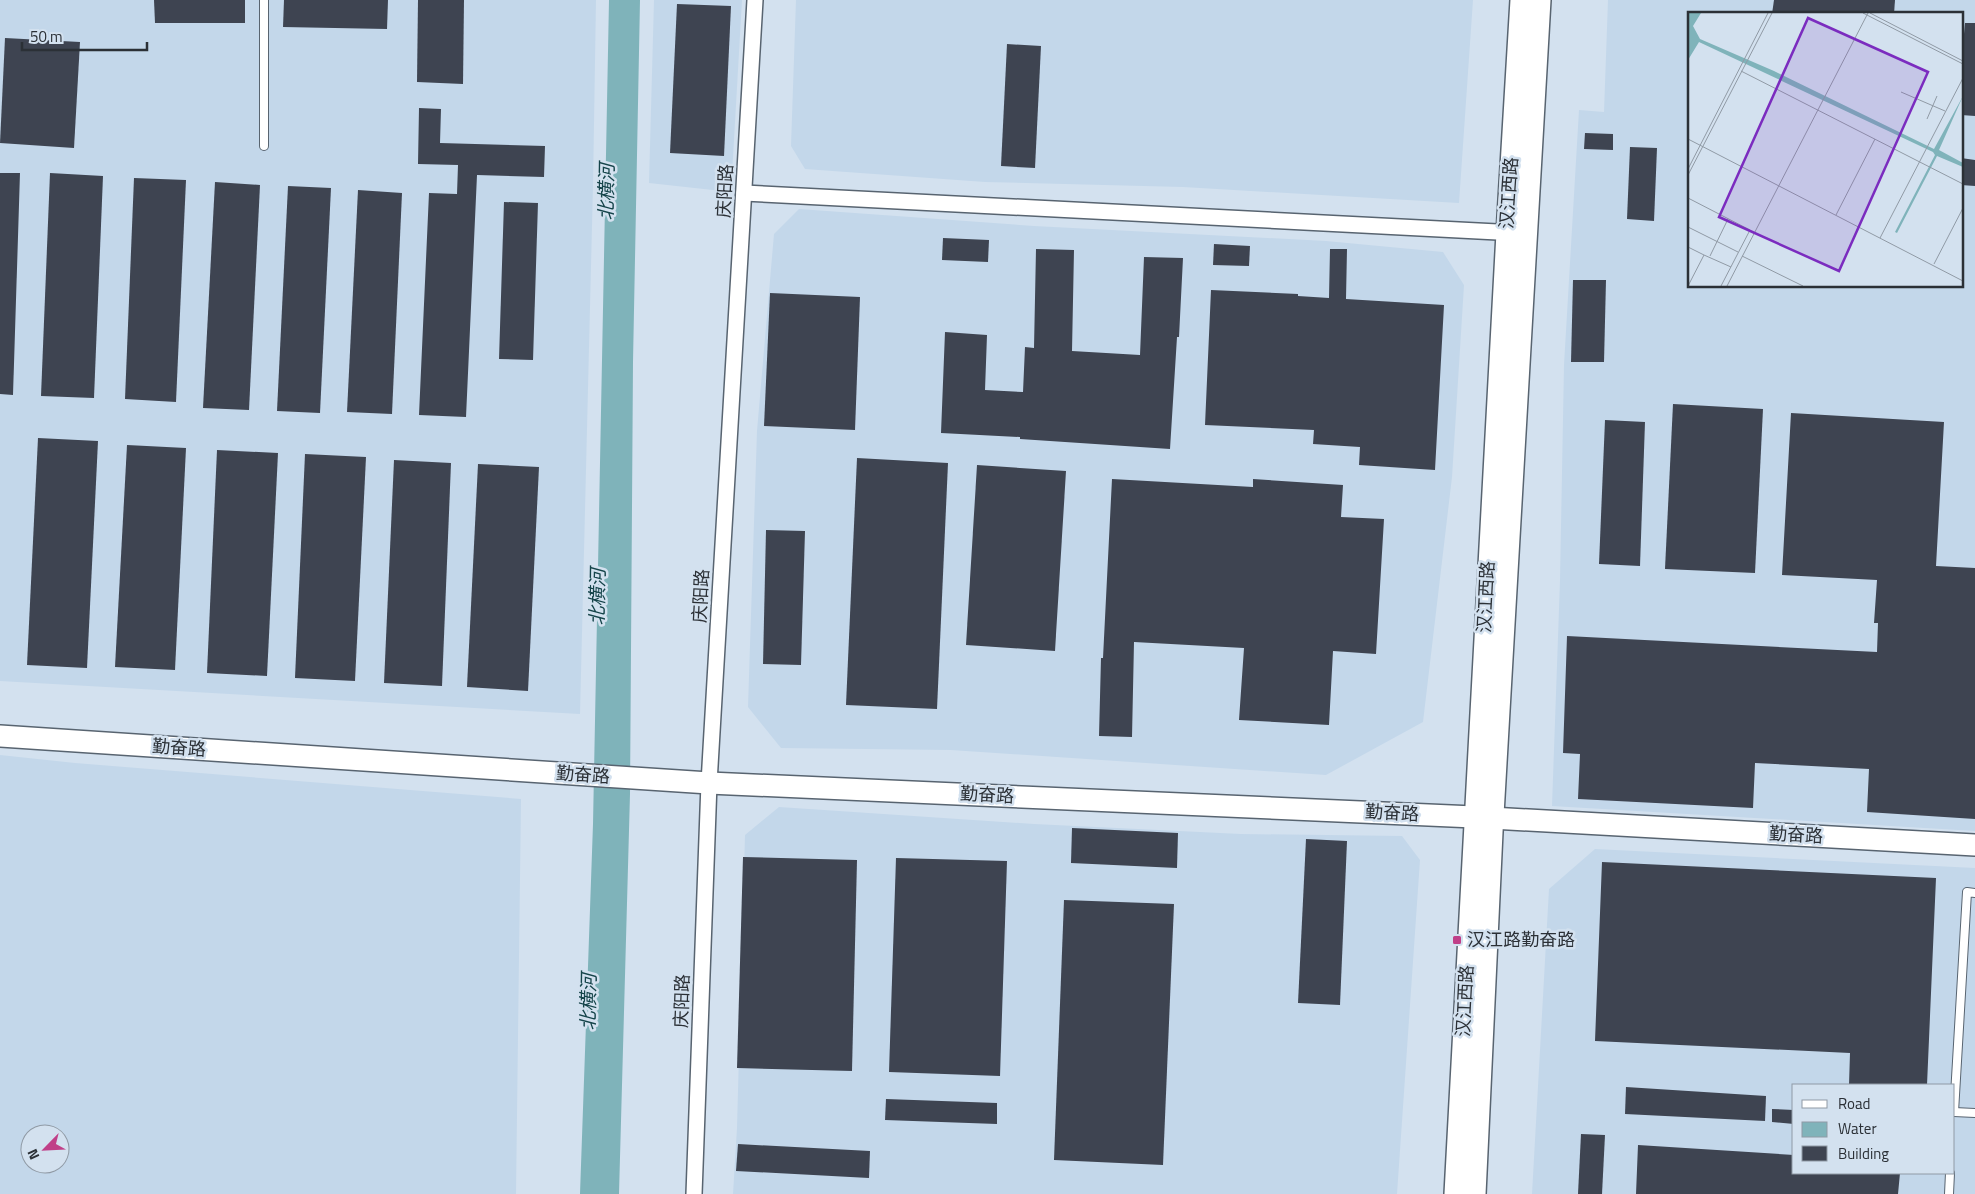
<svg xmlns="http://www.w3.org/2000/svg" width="1975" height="1194" font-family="'Titillium Web','Noto Sans SC',sans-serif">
  <rect width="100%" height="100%" fill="#d3e1ef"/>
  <g fill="#c3d7ea" fill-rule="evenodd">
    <path d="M0,0H596L593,185L580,714L0,681Z"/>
    <path d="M654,0H742L731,192L649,183Z"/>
    <path d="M796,0H1473L1459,203L1183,187L985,182L805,169L791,146Z"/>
    <path d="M1608,0H1975V831L1552,806L1560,581L1564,365L1579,110L1604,112ZM1689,14H1961V286H1689Z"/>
    <path d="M799,209L1034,226L1326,241L1443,252L1464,285L1452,477L1423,722L1326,775L951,750L781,748L748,707L757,431L774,234Z"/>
    <path d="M0,755L75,763L521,799L516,1194H0ZM30,1134H60V1164H30Z"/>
    <path d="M779,807L1034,824L1241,834L1402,836L1420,860L1397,1194H733L737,1128L745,835Z"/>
    <path d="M1595,849L1975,868V1194H1532L1549,889ZM1794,1085H1954V1173H1794Z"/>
  </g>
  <path fill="#7fb3ba" d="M609,0H640L633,362L630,794L619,1194H580L593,824Z"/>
  <g fill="#3e4451">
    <path d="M154,0H245V23H155Z"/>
    <path d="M284,0H388L387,29L283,27Z"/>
    <path d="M418,0H464L463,84L417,82Z"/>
    <path d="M1774,0H1895L1894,14H1772Z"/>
    <path d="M677,4L731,6L724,156L670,153Z"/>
    <path d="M1965,23H1975V116L1961,115V67Z"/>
    <path d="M5,38L80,42L74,148L0,143Z"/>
    <path d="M1007,44L1041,46L1035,168L1001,166Z"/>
    <path d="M419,108L441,109L440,143L545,146L544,177L477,175L466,417L419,415L429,193L457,194L458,165L418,164Z"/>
    <path d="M1585,133L1613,134V150L1584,149Z"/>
    <path d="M1630,147L1657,148L1654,221L1627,219Z"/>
    <path d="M1961,158L1975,160V186L1961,185Z"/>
    <path d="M0,173H20L13,395L0,394Z"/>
    <path d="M50,173L103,176L94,398L41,396Z"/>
    <path d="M134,178L186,180L176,402L125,399Z"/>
    <path d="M215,182L260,185L249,410L203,408Z"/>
    <path d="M288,186L331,188L320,413L277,411Z"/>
    <path d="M358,190L402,193L392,414L347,412Z"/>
    <path d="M504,202L538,203L533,360L499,359Z"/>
    <path d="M943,238L989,240L988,262L942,260Z"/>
    <path d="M1214,244L1250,246L1249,266L1213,265Z"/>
    <path d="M1036,249L1074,250L1072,351L1140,355L1144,257L1183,258L1179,337H1177L1170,449L1020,439V437L941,433L945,332L987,335L985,390L1023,392L1025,347L1034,348Z"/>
    <path d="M1330,249H1347L1346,299L1444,305L1435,470L1359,465L1360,447L1313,444L1314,430L1205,425L1211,290L1298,294V296L1329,298Z"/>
    <path d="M1573,280H1606L1604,362H1571Z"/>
    <path d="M770,293L860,297L855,430L764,426Z"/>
    <path d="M1673,404L1763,409L1755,573L1665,569Z"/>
    <path d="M1791,413L1944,422L1936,566L1975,568V819L1867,812L1869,769L1755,763L1753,808L1578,799L1580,754L1563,753L1567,636L1877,652L1878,623H1874L1877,580L1782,575Z"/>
    <path d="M1605,420L1645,422L1640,566L1599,564Z"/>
    <path d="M38,438L98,441L87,668L27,665Z"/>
    <path d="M127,445L186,448L175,670L115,667Z"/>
    <path d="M217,450L278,453L267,676L207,673Z"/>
    <path d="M305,454L366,457L355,681L295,678Z"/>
    <path d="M857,458L948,463L937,709L846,705Z"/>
    <path d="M394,460L451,463L442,686L384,683Z"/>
    <path d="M478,464L539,467L528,691L467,687Z"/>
    <path d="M977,465L1066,471L1055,651L966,645Z"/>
    <path d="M1112,479L1253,487V479L1343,485L1341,517L1384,519L1376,654L1333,651L1329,725L1239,720L1244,648L1134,642L1132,737L1099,736L1101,658H1103Z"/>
    <path d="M766,530L805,531L801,665L763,664Z"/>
    <path d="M1072,828L1178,833L1177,868L1071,863Z"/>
    <path d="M1306,839L1347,841L1340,1005L1298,1003Z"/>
    <path d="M743,857L857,860L852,1071L737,1068Z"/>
    <path d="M896,858L1007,861L1000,1076L889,1072Z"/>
    <path d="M1602,862L1936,878L1927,1085H1849L1850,1053L1595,1041Z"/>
    <path d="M1064,900L1174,904L1163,1165L1054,1160Z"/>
    <path d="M1626,1087L1766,1096L1765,1121L1625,1114Z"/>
    <path d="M886,1099L997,1103V1124L885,1120Z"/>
    <path d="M1772,1109L1794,1110V1124L1772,1122Z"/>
    <path d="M1581,1134L1605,1135L1602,1194H1578Z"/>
    <path d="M738,1144L870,1151L869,1178L736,1171Z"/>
    <path d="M1638,1145L1794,1155V1173H1900L1898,1194H1636Z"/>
  </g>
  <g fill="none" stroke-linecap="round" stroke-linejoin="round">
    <g stroke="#586470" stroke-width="10">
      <g id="lane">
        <path d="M264,146V0"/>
        <path d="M1954,1112L1967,892L1975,893"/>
        <path d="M1954,1112L1975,1113"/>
        <path d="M1949,1194L1950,1173"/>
      </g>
    </g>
    <g stroke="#586470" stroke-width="18">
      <g id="street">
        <path d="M744,193L1517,233"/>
        <path d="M694,1194L709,783L755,0"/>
      </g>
    </g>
    <g stroke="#586470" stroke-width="24">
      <g id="secondary">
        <path d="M0,736L709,783L1474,817L1975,845"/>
        <path d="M1455,1194L1507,233L1521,0"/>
        <path d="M1475,1194L1492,832L1540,0"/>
      </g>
    </g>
    <use href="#lane" stroke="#fff" stroke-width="8"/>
    <use href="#street" stroke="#fff" stroke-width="15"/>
    <use href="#secondary" stroke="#fff" stroke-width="21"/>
  </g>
  <rect fill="#c03f88" stroke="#d3e1ef" stroke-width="2" x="1452" y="935" width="10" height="10" rx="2.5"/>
  <g text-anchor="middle" stroke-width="5" stroke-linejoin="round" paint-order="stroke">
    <g font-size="18" fill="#2b3036" stroke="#d3e1ef">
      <text transform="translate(725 191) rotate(-87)" y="6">庆阳路</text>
      <text transform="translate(1509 193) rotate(-86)" y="6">汉江西路</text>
      <text transform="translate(701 596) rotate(-87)" y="6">庆阳路</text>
      <text transform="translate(1486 597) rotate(-87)" y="6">汉江西路</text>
      <text transform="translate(179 748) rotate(4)" y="6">勤奋路</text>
      <text transform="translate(583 775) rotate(4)" y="6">勤奋路</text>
      <text transform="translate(987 795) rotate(3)" y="6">勤奋路</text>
      <text transform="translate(1392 813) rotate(3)" y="6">勤奋路</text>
      <text transform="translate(1796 835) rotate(3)" y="6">勤奋路</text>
      <text transform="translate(682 1001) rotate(-88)" y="6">庆阳路</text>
      <text transform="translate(1465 1001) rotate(-87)" y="6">汉江西路</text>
    </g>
    <g font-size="18" fill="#2b3036" stroke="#d3e1ef" text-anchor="start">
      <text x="1467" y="946">汉江路勤奋路</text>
    </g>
    <g font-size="19" font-style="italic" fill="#15444a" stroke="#d3e1ef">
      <text transform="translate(606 192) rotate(-89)" y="7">北横河</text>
      <text transform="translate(597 597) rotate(-89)" y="7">北横河</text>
      <text transform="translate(588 1002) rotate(-89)" y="7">北横河</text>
    </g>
  </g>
  <g transform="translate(1688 12)">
    <rect width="275" height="275" fill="#d3e1ef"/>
    <path d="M0,1H13L5,14L12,27L86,59L246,137L275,84L251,138L275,151V155L249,144L209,221L207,220L247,143L245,140L11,30L0,48Z" fill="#7fb3ba"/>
    <path fill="none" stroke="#909aa5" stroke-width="1" d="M175,1L275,52M182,1L275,49M53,59L275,172M213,80L257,99M239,107L249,84M0,127L275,269M0,157L80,1M0,163L84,1M0,186L62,218L33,274M148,203L187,127M0,215L50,240M192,226L275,66M0,235L16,243L0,274M16,243L43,255M22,244L40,207M54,244L115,274M246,252L275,196M39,274L180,1"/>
    <path fill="#7b2cbf" fill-opacity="0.15" stroke="#7b2cbf" stroke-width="2.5" d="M120,6L240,60L151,259L31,205Z"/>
    <rect width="275" height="275" fill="none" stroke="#2b3036" stroke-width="2.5"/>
  </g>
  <rect x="1792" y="1084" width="162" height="90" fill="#d3e1ef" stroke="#909aa5"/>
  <rect x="1802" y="1100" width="25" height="8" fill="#ffffff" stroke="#909aa5"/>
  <text x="1838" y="1109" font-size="15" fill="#2b3036">Road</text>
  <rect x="1802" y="1122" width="25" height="15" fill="#7fb3ba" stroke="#909aa5"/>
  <text x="1838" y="1134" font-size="15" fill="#2b3036">Water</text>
  <rect x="1802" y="1146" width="25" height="15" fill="#3e4451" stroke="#909aa5"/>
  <text x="1838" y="1159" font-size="15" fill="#2b3036">Building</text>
  <g transform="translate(45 1149) rotate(246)"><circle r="24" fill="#d3e1ef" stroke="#909aa5"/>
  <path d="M0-4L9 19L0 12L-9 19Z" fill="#c03f88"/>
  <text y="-8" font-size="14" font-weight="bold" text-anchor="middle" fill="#2b3036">N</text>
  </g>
  <path d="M22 42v8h125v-8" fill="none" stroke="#2b3036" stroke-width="2.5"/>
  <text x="30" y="42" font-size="15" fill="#2b3036" stroke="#d3e1ef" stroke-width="4" paint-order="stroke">50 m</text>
</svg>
